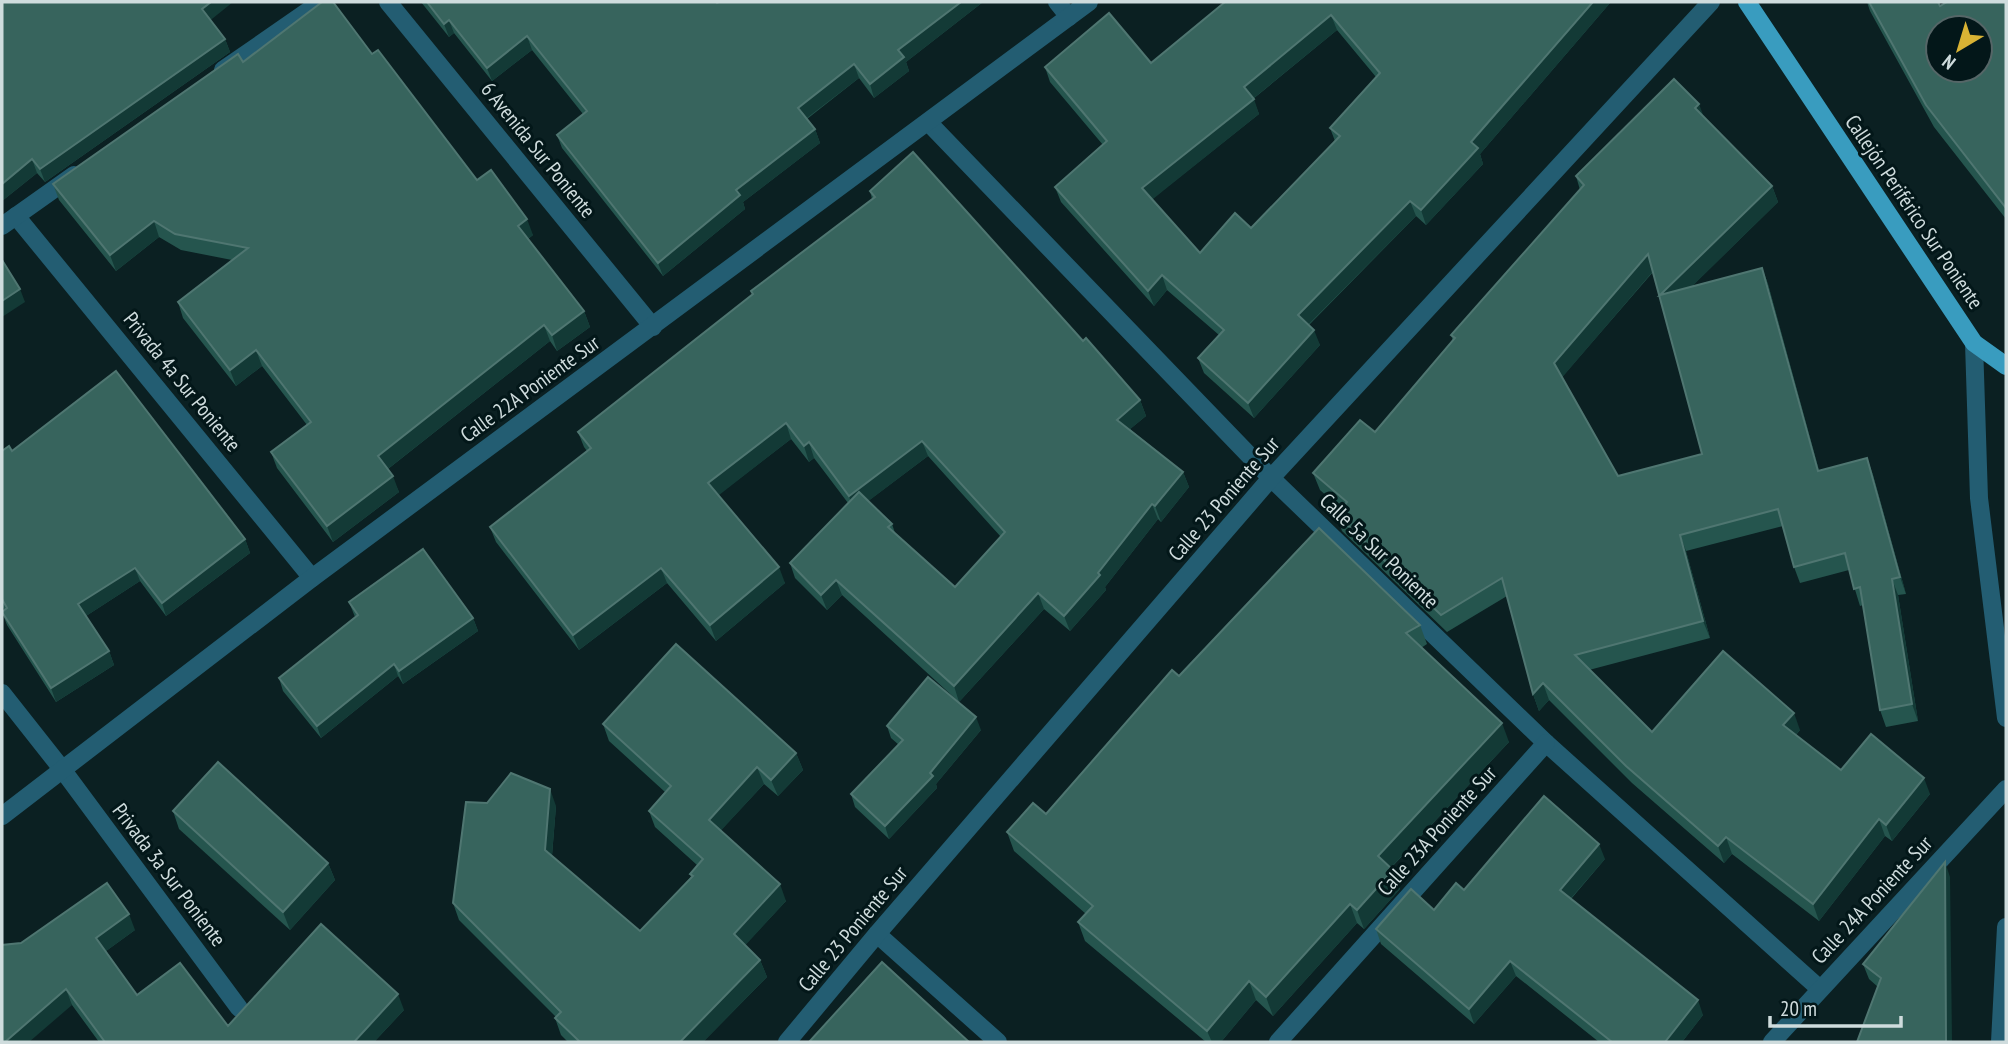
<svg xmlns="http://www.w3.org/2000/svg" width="2008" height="1044" font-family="'PT Sans Narrow',sans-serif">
  <rect width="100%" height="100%" fill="#0b2022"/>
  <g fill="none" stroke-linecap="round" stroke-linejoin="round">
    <g stroke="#235d72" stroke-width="18">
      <path d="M388,2L653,327"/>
      <path d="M1057,2L1069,17"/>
      <path d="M223,70L321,2"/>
      <path d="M928,122L1271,478L1546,743L1820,989"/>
      <path d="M16,216L312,578"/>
      <path d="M2,226L74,175"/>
      <path d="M1974,343L1979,498L2006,718"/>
      <path d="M2,693L62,769L239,1008"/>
      <path d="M2,816L312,578L1089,2"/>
      <path d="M877,934L998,1042"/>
      <path d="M787,1042L877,934L1271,478L1711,2"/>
      <path d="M1278,1042L1546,743"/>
      <path d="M1772,1042L2006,789"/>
      <path d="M2000,1042L2006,927"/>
    </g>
    <path stroke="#399cbf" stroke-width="18" d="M1747,2L1974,343L2006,366"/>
  </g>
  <g fill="#25554e" fill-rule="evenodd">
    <path d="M2,2L210,20L225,39L230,52L45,182L37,173L2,201Z"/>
    <path d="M421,2H716L717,3L719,2H983L906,62L909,71L874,98L859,78L807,119L815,129L820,143L743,202L745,209L663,276L562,148L557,135L583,114L532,50L492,81L454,33L449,37Z"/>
    <path d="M1225,2H1610V3L1480,154L1483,164L1426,225L1416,216L1309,325L1320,345L1254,418L1204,373L1198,358L1219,335L1167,290L1154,306L1061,202L1055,187L1103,145L1050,82L1045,67L1151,63ZM1337,30L1376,77L1330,128L1335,141L1251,228L1200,253L1152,199L1259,114L1253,99Z"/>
    <path d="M1867,2H1938L1940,6L2006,2V219L1934,127L1870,11Z"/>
    <path d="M372,54L477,180L533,235L528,239L584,311L590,327L557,351L550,341L388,469L399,492L333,542L277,468L271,452L307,425L262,366L236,386L183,318L178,302L232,260L181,250L159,237L116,271L59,200L53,184L243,62Z"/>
    <path d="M1703,116L1772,186L1778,202L1692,286L1762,268L1768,284L1819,471L1867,458L1873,475L1906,594L1898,595L1918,721L1886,727L1880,710L1863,605L1860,606L1849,570L1800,583L1794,567L1783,526L1686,551L1710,638L1589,670L1652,732L1800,730L1796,735L1841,770L1930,794L1892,841L1885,836L1819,921L1732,854L1724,863L1632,783L1549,700L1539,711L1533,694L1507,596L1447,632L1342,531L1336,514L1341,509L1320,490L1313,473L1375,432L1453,341L1451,335L1580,190L1576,176ZM1653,272L1702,454L1618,476L1562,377Z"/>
    <path d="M870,191L1083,341L1140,400L1146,416L1130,429L1183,472L1189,487L1161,522L1158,519L1105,587L1106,590L1070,631L1044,609L959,702L842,595L827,610L795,578L790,563L848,503L814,458L809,462L791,439L718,495L785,583L716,641L667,583L579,650L496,542L490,527L587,451L584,447L578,432L752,295L751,291L872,199ZM928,456L1001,537L955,587L895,533L892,524L868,501Z"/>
    <path d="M2,451H12L245,539L250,553L166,616L140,581L86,616L109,651L114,665L56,702L7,625L2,612L4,610L2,605Z"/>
    <path d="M349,602L473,618L478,631L403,684L398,676L321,738L283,691L279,678L355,617Z"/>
    <path d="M1420,625L1427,644L1421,648L1509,742L1391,868L1393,870L1400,889L1364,929L1357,923L1273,1016L1256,1000L1221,1042H1206L1085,941L1078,922L1086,914L1014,851L1007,832L1046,814L1179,676Z"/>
    <path d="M603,724L796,753L803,770L778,796L764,784L721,830L786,901L745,945L760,960L767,977L703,1042H568L561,1035L555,1018L556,1017L459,920L453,903L556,806L552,856L640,931L691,877L690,874L697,865L655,827L649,811L665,792L609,741Z"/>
    <path d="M887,726L981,730L936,784L937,788L889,839L855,807L851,794L899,745L891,738Z"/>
    <path d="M173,811L328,863L335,880L290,930L179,829Z"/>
    <path d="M1605,859L1571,899L1703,1015L1682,1042H1599L1516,976L1474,1024L1381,944L1376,929L1434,910L1464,890Z"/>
    <path d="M1950,877L1878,987L1869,979L1863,964Z"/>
    <path d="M135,930L106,951L137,995L228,1026L404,1010L374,1042H99L72,1005L21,943Z"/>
  </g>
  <g fill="#133a36">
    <path d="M211,2H233L207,23L202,9Z"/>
    <path d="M961,2H983L906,62L909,71L874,98L870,84L898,50Z"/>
    <path d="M1593,2H1610V3L1480,154L1483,164L1426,225L1421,210L1471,142Z"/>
    <path d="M1331,15L1337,30L1249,102L1244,87Z"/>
    <path d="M449,20L454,33L449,37L444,24Z"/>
    <path d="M527,36L532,50L492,81L487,68Z"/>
    <path d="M225,39L230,52L45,182L40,169Z"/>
    <path d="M854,64L859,78L803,121L798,108Z"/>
    <path d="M1254,99L1259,114L1148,203L1142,188Z"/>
    <path d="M1699,104L1705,120L1695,108Z"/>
    <path d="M815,129L820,143L743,202L745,209L663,276L658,263L736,190Z"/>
    <path d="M32,159L37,173L2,201V184Z"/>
    <path d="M1772,186L1778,202L1666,312L1660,295Z"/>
    <path d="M1410,201L1416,216L1303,330L1298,315Z"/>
    <path d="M527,219L533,235L524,242L518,226Z"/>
    <path d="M154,221L159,237L116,271L110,255Z"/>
    <path d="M1648,254L1654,270L1560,380L1554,363Z"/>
    <path d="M1762,268L1768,284L1824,488L1818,471Z"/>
    <path d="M1162,275L1167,290L1154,306L1148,291Z"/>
    <path d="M20,289L25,302L2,317V301Z"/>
    <path d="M584,311L590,327L557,351L552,335Z"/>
    <path d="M544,325L550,341L384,472L378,456Z"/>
    <path d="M1314,330L1320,345L1254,418L1248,403Z"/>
    <path d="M256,350L262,366L236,386L230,370Z"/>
    <path d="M1140,400L1146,416L1123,435L1117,420Z"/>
    <path d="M786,423L791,439L714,499L708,483Z"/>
    <path d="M922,441L928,456L854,512L849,496Z"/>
    <path d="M809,442L814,458L809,462L804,446Z"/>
    <path d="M1867,458L1873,475L1906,594L1900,577Z"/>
    <path d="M1183,472L1189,487L1161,522L1155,506Z"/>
    <path d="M393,476L399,492L333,542L327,526Z"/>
    <path d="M1152,504L1158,519L1105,587L1106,590L1070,631L1064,616Z"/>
    <path d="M1680,535L1686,551L1710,638L1703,621Z"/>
    <path d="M245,539L250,553L166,616L162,603Z"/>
    <path d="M779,567L785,583L716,641L710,625Z"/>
    <path d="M135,568L140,581L83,618L78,604Z"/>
    <path d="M661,568L667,583L579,650L573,635Z"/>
    <path d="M1892,579L1898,595L1918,721L1912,704Z"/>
    <path d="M836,580L842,595L827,610L821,595Z"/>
    <path d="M1038,593L1044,609L959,702L954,686Z"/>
    <path d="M473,618L478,631L403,684L399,671Z"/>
    <path d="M109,651L114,665L56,702L51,688Z"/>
    <path d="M394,664L398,676L321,738L317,726Z"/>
    <path d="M1543,683L1549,700L1539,711L1533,694Z"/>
    <path d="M1794,713L1800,730L1789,742L1783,725Z"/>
    <path d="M976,717L981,730L936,784L937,788L889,839L885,826Z"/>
    <path d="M1502,723L1509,742L1384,875L1378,856Z"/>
    <path d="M796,753L803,770L778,796L771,780Z"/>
    <path d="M757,767L764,784L715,837L709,820Z"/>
    <path d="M1924,778L1930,794L1892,841L1886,825Z"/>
    <path d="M550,789L556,806L551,867L545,850Z"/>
    <path d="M1879,819L1885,836L1819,921L1813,904Z"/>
    <path d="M1726,837L1732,854L1724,863L1718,846Z"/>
    <path d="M1599,844L1605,859L1565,905L1560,890Z"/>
    <path d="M1945,862L1950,877L1952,1042H1946Z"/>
    <path d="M328,863L335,880L290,930L283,912Z"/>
    <path d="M1393,870L1400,889L1364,929L1357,910Z"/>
    <path d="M780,884L786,901L740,951L734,934Z"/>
    <path d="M1350,904L1357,923L1273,1016L1266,997Z"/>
    <path d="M129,914L135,930L102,954L96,938Z"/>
    <path d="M760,960L767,977L703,1042H680Z"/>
    <path d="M1510,961L1516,976L1474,1024L1469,1009Z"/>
    <path d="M1249,981L1256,1000L1221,1042H1212L1207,1031Z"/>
    <path d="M66,989L72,1005L29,1042H5Z"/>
    <path d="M398,994L404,1010L374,1042H354Z"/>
    <path d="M1698,1000L1703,1015L1682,1042H1665Z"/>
  </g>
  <g fill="#37645d" stroke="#4f7671" stroke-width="2" fill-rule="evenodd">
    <path d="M2,2H211L202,9L225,39L40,169L32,159L2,184Z"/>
    <path d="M322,2H333L372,54L378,50L477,180L491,170L527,219L518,226L584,311L552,335L544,325L378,456L393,476L327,526L271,452L311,422L256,350L230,370L178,302L248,248L175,234L154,221L110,255L53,184L238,54L243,62Z"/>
    <path d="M427,2H716L717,3L719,2H961L898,50L904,57L870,84L854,64L798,108L815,129L736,190L740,195L658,263L557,135L587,111L527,36L487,68L449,20L444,24Z"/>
    <path d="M1225,2H1593L1471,142L1478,148L1421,210L1410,201L1298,315L1314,330L1248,403L1198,358L1224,330L1162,275L1148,291L1055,187L1107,141L1045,67L1109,13L1151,63ZM1331,15L1380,73L1330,128L1340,136L1251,228L1235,213L1200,253L1142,188L1254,99L1244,87Z"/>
    <path d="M1869,2H1938L1940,6L1947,2H2006V208L1926,105ZM1938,28H1980V70H1938Z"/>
    <path d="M1674,79L1699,104L1695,108L1772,186L1660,295L1762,268L1818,471L1867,458L1900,577L1892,579L1912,704L1880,710L1860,587L1854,589L1845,553L1794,567L1778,509L1680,535L1703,621L1575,655L1652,732L1723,651L1794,713L1783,725L1841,770L1871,734L1924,778L1886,825L1879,819L1813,904L1726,837L1718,846L1626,766L1543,683L1533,694L1502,578L1441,615L1336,514L1347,502L1313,473L1360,420L1375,432L1455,338L1451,335L1584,185L1576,176ZM1648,254L1702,454L1618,476L1554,363Z"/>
    <path d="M913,152L1083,341L1086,338L1140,400L1117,420L1183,472L1155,506L1152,504L1098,573L1100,575L1064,616L1038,593L954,686L836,580L821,595L790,563L859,492L892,524L888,527L955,587L1005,532L922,441L849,496L809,442L804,446L786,423L708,483L779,567L710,625L661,568L573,635L490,527L591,448L578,432L753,294L751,291L875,197L870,191Z"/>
    <path d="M2,260L20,289L2,301Z"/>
    <path d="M116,371L245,539L162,603L135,568L78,604L109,651L51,688L2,612L7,608L2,599V451L9,446L12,451Z"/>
    <path d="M1319,528L1420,625L1406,633L1502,723L1378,856L1393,870L1357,910L1350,904L1266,997L1249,981L1207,1031L1078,922L1093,906L1007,832L1033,803L1046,814L1172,670L1179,676Z"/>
    <path d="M423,549L473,618L399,671L394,664L317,726L279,678L358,615L349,602Z"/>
    <path d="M676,644L796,753L771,780L757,767L709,820L780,884L734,934L760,960L680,1042H580L555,1018L561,1012L453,903L466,802L487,803L511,773L550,789L545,850L640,931L693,876L690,874L703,859L649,811L671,786L603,724Z"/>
    <path d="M928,677L976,717L930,773L933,776L885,826L851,794L903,740L887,726Z"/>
    <path d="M218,762L328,863L283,912L173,811Z"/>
    <path d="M1544,796L1599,844L1560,890L1698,1000L1665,1042H1612L1510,961L1469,1009L1376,929L1411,889L1434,910L1456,883L1464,890Z"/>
    <path d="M1945,862L1946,1042H1857L1881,978L1863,964Z"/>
    <path d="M107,883L129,914L96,938L137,995L180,963L228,1026L321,924L398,994L354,1042H105L66,989L5,1042H2V945L21,943Z"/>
    <path d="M882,962L969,1042H809Z"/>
  </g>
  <g text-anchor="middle" stroke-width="6" stroke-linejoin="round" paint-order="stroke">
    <g font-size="21" fill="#cfdcdd" stroke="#031719">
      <text transform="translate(538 150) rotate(51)" y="7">6 Avenida Sur Poniente</text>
      <text transform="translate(1914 212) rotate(56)" y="7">Callejón Periférico Sur Poniente</text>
      <text transform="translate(182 382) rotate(51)" y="7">Privada 4a Sur Poniente</text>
      <text transform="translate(530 389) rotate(-36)" y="7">Calle 22A Poniente Sur</text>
      <text transform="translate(1224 499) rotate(-49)" y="7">Calle 23 Poniente Sur</text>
      <text transform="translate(1379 551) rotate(44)" y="7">Calle 5a Sur Poniente</text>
      <text transform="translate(1437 831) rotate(-48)" y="7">Calle 23A Poniente Sur</text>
      <text transform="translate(169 875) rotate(53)" y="7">Privada 3a Sur Poniente</text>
      <text transform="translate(1872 900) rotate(-47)" y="7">Calle 24A Poniente Sur</text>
      <text transform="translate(853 929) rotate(-50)" y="7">Calle 23 Poniente Sur</text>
    </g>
  </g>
  <rect width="2008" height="1044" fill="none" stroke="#cfdcdd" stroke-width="7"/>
  <g transform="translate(1959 49) rotate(218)"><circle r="33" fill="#031719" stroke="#556667" stroke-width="2"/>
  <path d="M0-5L12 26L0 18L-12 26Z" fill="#d9b334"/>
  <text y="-10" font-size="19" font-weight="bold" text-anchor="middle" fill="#cfdcdd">N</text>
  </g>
  <path d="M1770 1016v10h131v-10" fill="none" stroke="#cfdcdd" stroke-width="3.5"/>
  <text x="1780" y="1016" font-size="21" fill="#cfdcdd" stroke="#031719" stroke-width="5" paint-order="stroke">20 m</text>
</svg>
